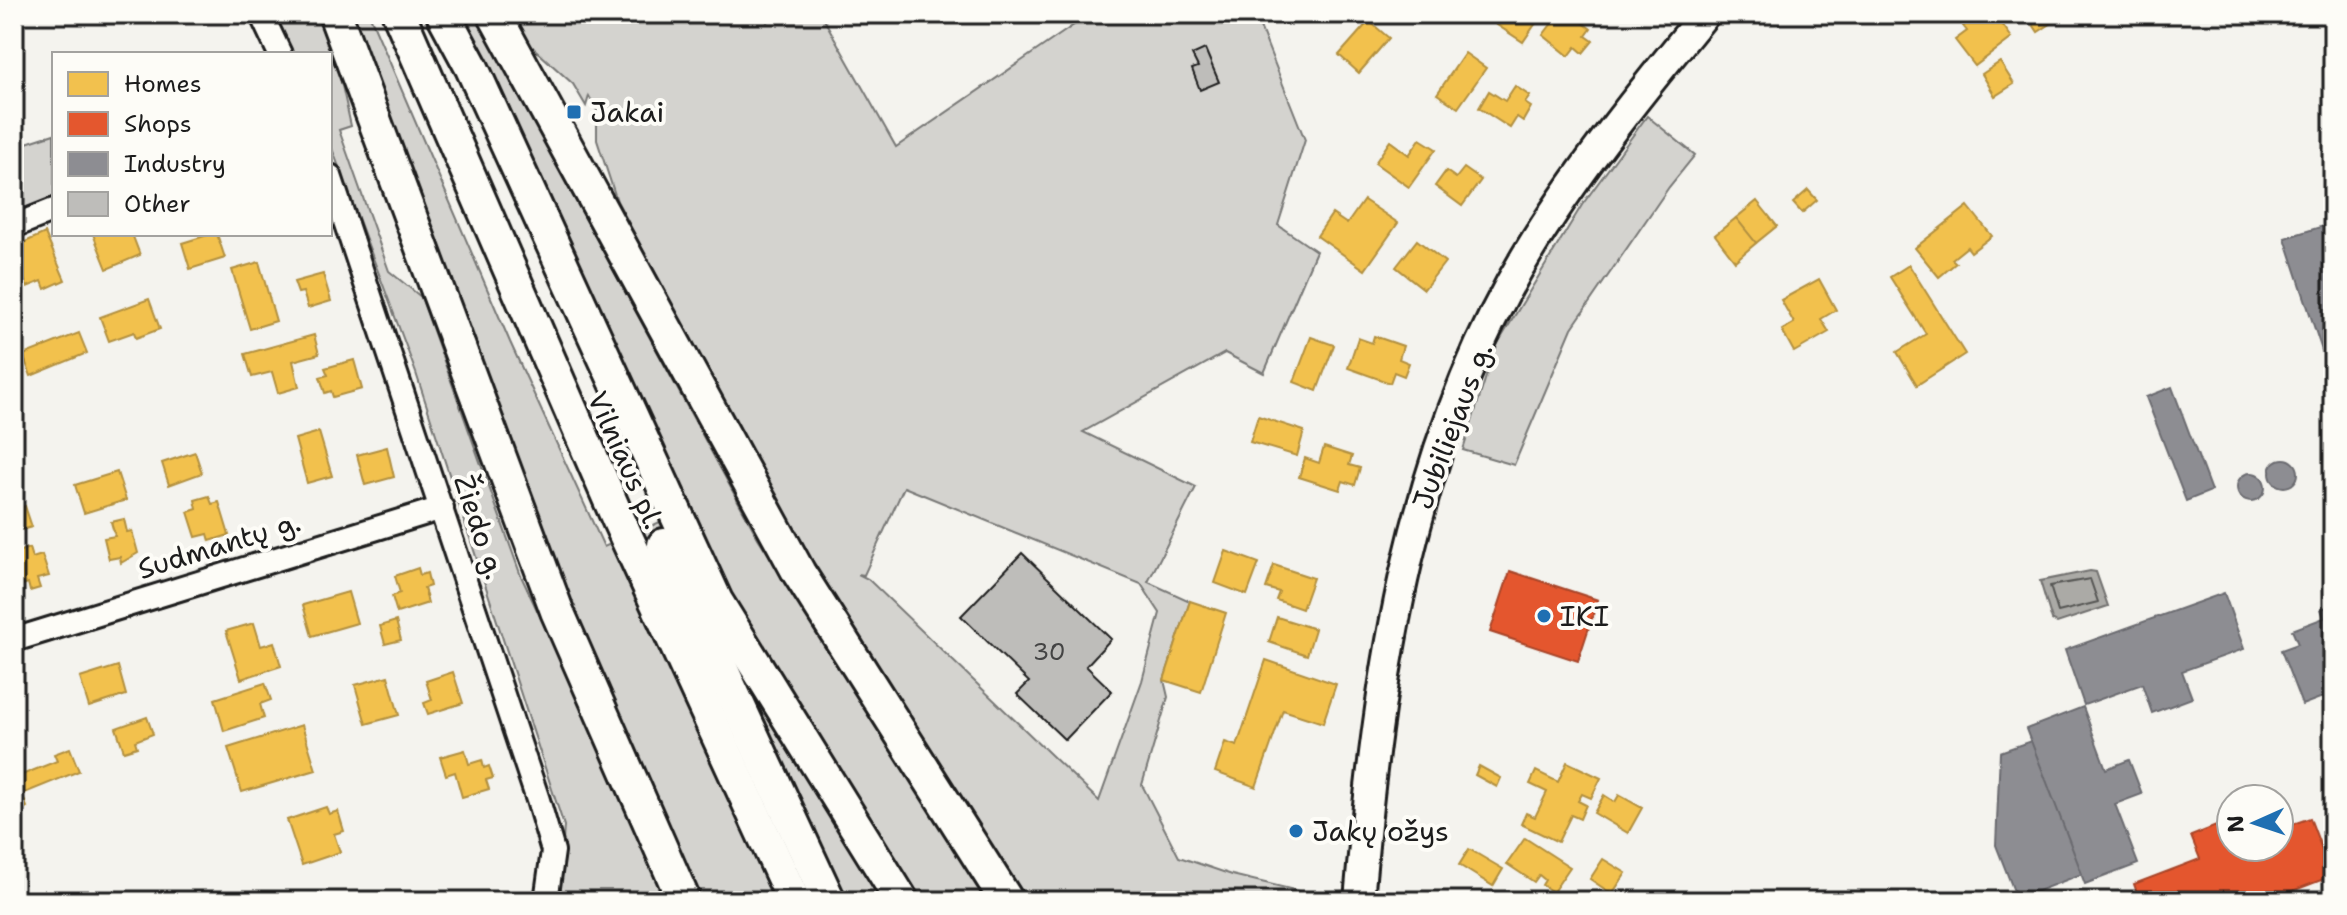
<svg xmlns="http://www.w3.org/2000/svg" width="2347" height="915" font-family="'Shantell Sans',sans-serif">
  <rect width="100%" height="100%" fill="#f4f3ee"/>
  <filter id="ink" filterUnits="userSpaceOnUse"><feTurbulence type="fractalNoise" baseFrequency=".0125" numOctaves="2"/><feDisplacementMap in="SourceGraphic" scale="16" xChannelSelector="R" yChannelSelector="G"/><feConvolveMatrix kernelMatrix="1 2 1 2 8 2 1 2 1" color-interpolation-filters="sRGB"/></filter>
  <g filter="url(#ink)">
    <g fill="#d4d3cf" stroke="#787876" stroke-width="2" fill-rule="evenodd">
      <path d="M272,14H321L339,72L351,126L339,130L389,271L421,297L521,576L627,801L670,901H559L564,826L416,373L330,143V54H292Z"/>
      <path d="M349,14H369L510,342L604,547L687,510L457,14H475L758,538L991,901H700L540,534Z"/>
      <path d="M512,14H762L767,22L780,14H821L896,147L1090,14H1255L1305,140L1278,225L1316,251L1264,373L1225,353L1083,432L1196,487L1148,582L1190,601L1164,680L1168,697L1142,785L1179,857L1232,875L1340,901H1018L725,419L729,411L617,201L597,140V111L589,96L586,106L573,84L528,43ZM904,487L1141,584L1160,613L1142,681L1099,801L868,579L858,574L864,575Z"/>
      <path d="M1647,116L1695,155L1669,187L1572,328L1514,465L1463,450L1495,348L1582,205Z"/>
      <path d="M54,134V198L14,214V147Z"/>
    </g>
    <path fill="#abaaa6" stroke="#72716f" stroke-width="2" d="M2090,571L2096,572L2108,606L2057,623L2052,620L2040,581Z"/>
    <g fill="#f2c14e" stroke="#b2903f" stroke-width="2">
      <path d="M1496,14H1542L1523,42L1491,21Z"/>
      <path d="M1559,14H1572L1591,29L1586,36L1593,41L1583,53L1576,47L1569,56L1543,35Z"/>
      <path d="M1978,14H1995L2012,38L1975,66L1955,40L1967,31L1963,26Z"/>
      <path d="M2026,14H2050L2055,21L2038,32Z"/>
      <path d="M1369,21L1389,38L1359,73L1339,55Z"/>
      <path d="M1465,53L1486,68L1458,108L1437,94Z"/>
      <path d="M2000,62L2014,84L1995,96L1982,74Z"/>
      <path d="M1515,86L1530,96L1525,103L1531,107L1523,121L1517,117L1510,128L1479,108L1489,91L1505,101Z"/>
      <path d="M1420,139L1436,149L1409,187L1375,163L1390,141L1409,155Z"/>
      <path d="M1464,168L1481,180L1462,206L1435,186L1446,171L1456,178Z"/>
      <path d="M1808,190L1817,200L1802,213L1793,203Z"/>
      <path d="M1364,200L1398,223L1365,270L1317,236L1332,214L1347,224Z"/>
      <path d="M1757,201L1777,226L1756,243L1736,218Z"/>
      <path d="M1968,206L1992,236L1971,252L1967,247L1952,259L1956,263L1939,277L1915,248Z"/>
      <path d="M1736,218L1756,243L1735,261L1715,235Z"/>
      <path d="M45,233L65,280L45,289L42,281L27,287L14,256V247Z"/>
      <path d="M93,234H132L140,255L107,269Z"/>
      <path d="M211,234H217L225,258L190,269L182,243Z"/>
      <path d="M1417,240L1445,262L1424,289L1396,267Z"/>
      <path d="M259,262L276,321L250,329L232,270Z"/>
      <path d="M1909,265L1965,354L1917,385L1897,352L1926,334L1890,277Z"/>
      <path d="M323,274L331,301L308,308L303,292L298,293L294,282Z"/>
      <path d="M1819,279L1836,310L1821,319L1829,332L1794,352L1782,330L1794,323L1781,300Z"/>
      <path d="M149,299L160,329L136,338L134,332L109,341L100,317Z"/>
      <path d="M79,333L87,353L31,376L23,355Z"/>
      <path d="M314,335L319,354L293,361L299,387L278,393L272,372L252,377L245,354Z"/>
      <path d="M1374,336L1403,346L1399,359L1409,363L1404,376L1394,372L1390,383L1348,368L1358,338L1372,343Z"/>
      <path d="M1311,337L1334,345L1317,391L1294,382Z"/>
      <path d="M354,360L362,389L333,397L331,391L325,393L320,377L328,375L325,368Z"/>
      <path d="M1258,416L1304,431L1297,456L1250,442Z"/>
      <path d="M319,432L332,476L307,483L295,439Z"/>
      <path d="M387,447L394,477L365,485L357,455Z"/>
      <path d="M1324,447L1352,456L1349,465L1360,468L1355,485L1343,481L1340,490L1299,477L1305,458L1319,463Z"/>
      <path d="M195,452L202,473L169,485L162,463Z"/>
      <path d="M117,472L126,500L84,513L75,485Z"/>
      <path d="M209,496L212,504L219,502L229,535L210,541L208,534L196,537L188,512L197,509L195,500Z"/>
      <path d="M25,506L32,527L14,532V510Z"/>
      <path d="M124,519L127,532L132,531L138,553L121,563L120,557L109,559L104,538L115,536L111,522Z"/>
      <path d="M29,548L32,558L42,555L49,576L37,579L40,588L30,591L28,583L22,585L14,559V553Z"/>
      <path d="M1226,551L1259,563L1247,595L1215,583Z"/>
      <path d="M1274,565L1313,578L1302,609L1276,600L1279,592L1266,588Z"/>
      <path d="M418,568L420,575L427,573L430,586L424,588L428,603L397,613L392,596L400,593L395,576Z"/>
      <path d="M348,592L357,623L312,636L303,605Z"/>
      <path d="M1190,601L1226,613L1201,692L1164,680Z"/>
      <path d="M1277,617L1315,629L1307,655L1269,642Z"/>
      <path d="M396,621L401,640L385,644L380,626Z"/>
      <path d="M254,623L261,646L274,642L281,666L241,679L226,631Z"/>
      <path d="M1266,660L1336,684L1323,723L1283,710L1256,787L1215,772L1225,742L1237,746Z"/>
      <path d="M118,666L126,695L89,707L80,678Z"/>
      <path d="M453,672L463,703L428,714L424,703L432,700L426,681Z"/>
      <path d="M388,676L399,715L366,724L355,685Z"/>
      <path d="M265,683L271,700L260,704L264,718L224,731L215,699Z"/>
      <path d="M147,717L153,734L135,741L137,747L124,751L116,728Z"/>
      <path d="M302,725L316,770L242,792L228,748Z"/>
      <path d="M70,748L79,771L22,794L27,807L21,810L14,793V778L57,761L54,754Z"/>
      <path d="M465,750L469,764L482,760L484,768L489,766L493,778L486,780L489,789L462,797L455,772L446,775L440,757Z"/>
      <path d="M1567,762L1601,778L1591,798L1582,794L1578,801L1586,805L1580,819L1571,815L1558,842L1521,824L1526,813L1535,817L1547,792L1530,784L1536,771L1558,782Z"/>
      <path d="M1479,766L1501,778L1497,787L1475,775Z"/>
      <path d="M1604,795L1615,802L1619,795L1642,808L1628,833L1594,813Z"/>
      <path d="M326,807L329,814L338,811L344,831L334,834L340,852L302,865L287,820Z"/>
      <path d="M1525,838L1570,867L1553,892L1542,885L1545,880L1539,875L1534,882L1507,864Z"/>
      <path d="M1469,849L1503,869L1493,886L1459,865Z"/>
      <path d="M1603,859L1626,873L1612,894L1590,879Z"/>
    </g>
    <g fill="#e4572e" stroke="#a84529" stroke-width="2">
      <path d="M1510,571L1598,600L1578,661L1490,632Z"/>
      <path d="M2310,818L2332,876L2266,901H2140L2134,884L2200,859L2191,836L2226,822L2231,847H2279V829Z"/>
    </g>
    <g fill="#8d8d92" stroke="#6b6b6f" stroke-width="2">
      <path d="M2333,223V384L2285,238Z"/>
      <path d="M2172,387L2211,491L2186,501L2146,397Z"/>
      <circle cx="2284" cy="473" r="14"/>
      <circle cx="2251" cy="487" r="14"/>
      <path d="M2224,593L2244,649L2182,671L2192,698L2152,713L2142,684L2084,705L2065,650Z"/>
      <path d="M2333,605V693L2302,705L2281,650L2298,644L2292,630L2324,618L2321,609Z"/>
      <path d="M2083,707L2106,769L2129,760L2142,794L2115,804L2138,864L2085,884L2026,729Z"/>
      <path d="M2031,741L2082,874L2017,899L1996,845L2000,752Z"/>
    </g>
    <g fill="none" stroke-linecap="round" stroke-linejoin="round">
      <path stroke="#555553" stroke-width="2" d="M2090,579L2098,602L2058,612L2050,586Z"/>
    </g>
    <g fill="#bebdba" stroke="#1c1c1c" stroke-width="2">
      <path d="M1205,49L1219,82L1200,90L1192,69L1198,67L1192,55Z"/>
      <path d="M1022,553L1111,639L1086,666L1112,691L1065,740L1017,694L1029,682L961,616Z"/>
    </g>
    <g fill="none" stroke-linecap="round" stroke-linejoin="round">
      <g stroke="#1c1c1c" stroke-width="28">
        <g id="minor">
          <path d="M261,14L280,54"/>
          <path d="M330,176L538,800L553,851L546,901"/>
          <path d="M14,226L54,210"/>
          <path d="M14,640L442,508"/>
        </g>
      </g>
      <g stroke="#1c1c1c" stroke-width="34">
        <path id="major" d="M1359,901C1378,673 1411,440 1535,241C1585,161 1645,87 1705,14"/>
      </g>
      <g stroke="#1c1c1c" stroke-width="38">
        <g id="highway">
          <path d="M335,14L557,611L684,901"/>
          <path d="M399,14L619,521L794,901"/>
          <path d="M443,14L472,68L716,601L902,901"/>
          <path d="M494,14L799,573L1007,901"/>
          <path d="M664,545L829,901"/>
        </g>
      </g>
      <use href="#minor" stroke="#fdfcf7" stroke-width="22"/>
      <use href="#major" stroke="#fdfcf7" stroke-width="28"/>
      <use href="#highway" stroke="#fdfcf7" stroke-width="32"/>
    </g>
  </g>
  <g fill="#1f6fb2" stroke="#fdfcf7" stroke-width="3">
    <rect x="566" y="104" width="16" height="16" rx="4"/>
    <circle cx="1544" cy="616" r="8"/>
    <circle cx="1296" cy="831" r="8"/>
  </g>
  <g text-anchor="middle" stroke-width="8" stroke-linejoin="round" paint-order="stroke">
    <g font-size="24" fill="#444">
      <text x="1049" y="660">30</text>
    </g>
    <g font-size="28" fill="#1c1c1c" stroke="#fdfcf7" text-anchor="start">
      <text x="590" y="122">Jakai</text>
      <text x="1560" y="626">IKI</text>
      <text x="1312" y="841">Jakų ožys</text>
    </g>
    <g font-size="28" fill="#1c1c1c" stroke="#fdfcf7">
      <text transform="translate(1452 426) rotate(-69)" y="10">Jubiliejaus g.</text>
      <text transform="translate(626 460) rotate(66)" y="10">Vilniaus pl.</text>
      <text transform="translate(480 527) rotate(72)" y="10">Žiedo g.</text>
      <text transform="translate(219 545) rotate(-17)" y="10">Sudmantų g.</text>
    </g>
  </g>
  <rect width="2347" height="915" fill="none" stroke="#fdfcf7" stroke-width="48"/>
  <rect x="24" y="24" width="2299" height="867" fill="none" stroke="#1c1c1c" stroke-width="3" filter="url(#ink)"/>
  <rect x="52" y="52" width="280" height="184" fill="#fdfcf7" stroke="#a3a29f" stroke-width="2"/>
  <rect x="68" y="72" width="40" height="24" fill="#f2c14e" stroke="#a3a29f" stroke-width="2"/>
  <text x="124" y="92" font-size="24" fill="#1c1c1c">Homes</text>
  <rect x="68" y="112" width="40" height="24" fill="#e4572e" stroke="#a3a29f" stroke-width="2"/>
  <text x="124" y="132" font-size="24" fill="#1c1c1c">Shops</text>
  <rect x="68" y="152" width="40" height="24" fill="#8d8d92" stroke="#a3a29f" stroke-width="2"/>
  <text x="124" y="172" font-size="24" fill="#1c1c1c">Industry</text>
  <rect x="68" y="192" width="40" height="24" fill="#bebdba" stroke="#a3a29f" stroke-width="2"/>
  <text x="124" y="212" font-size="24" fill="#1c1c1c">Other</text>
  <g transform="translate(2255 823) rotate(267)"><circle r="38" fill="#fdfcf7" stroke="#a3a29f" stroke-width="2"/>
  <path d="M0-6L14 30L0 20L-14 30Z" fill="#1f6fb2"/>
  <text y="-12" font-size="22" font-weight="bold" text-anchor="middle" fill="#1c1c1c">N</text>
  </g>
</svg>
